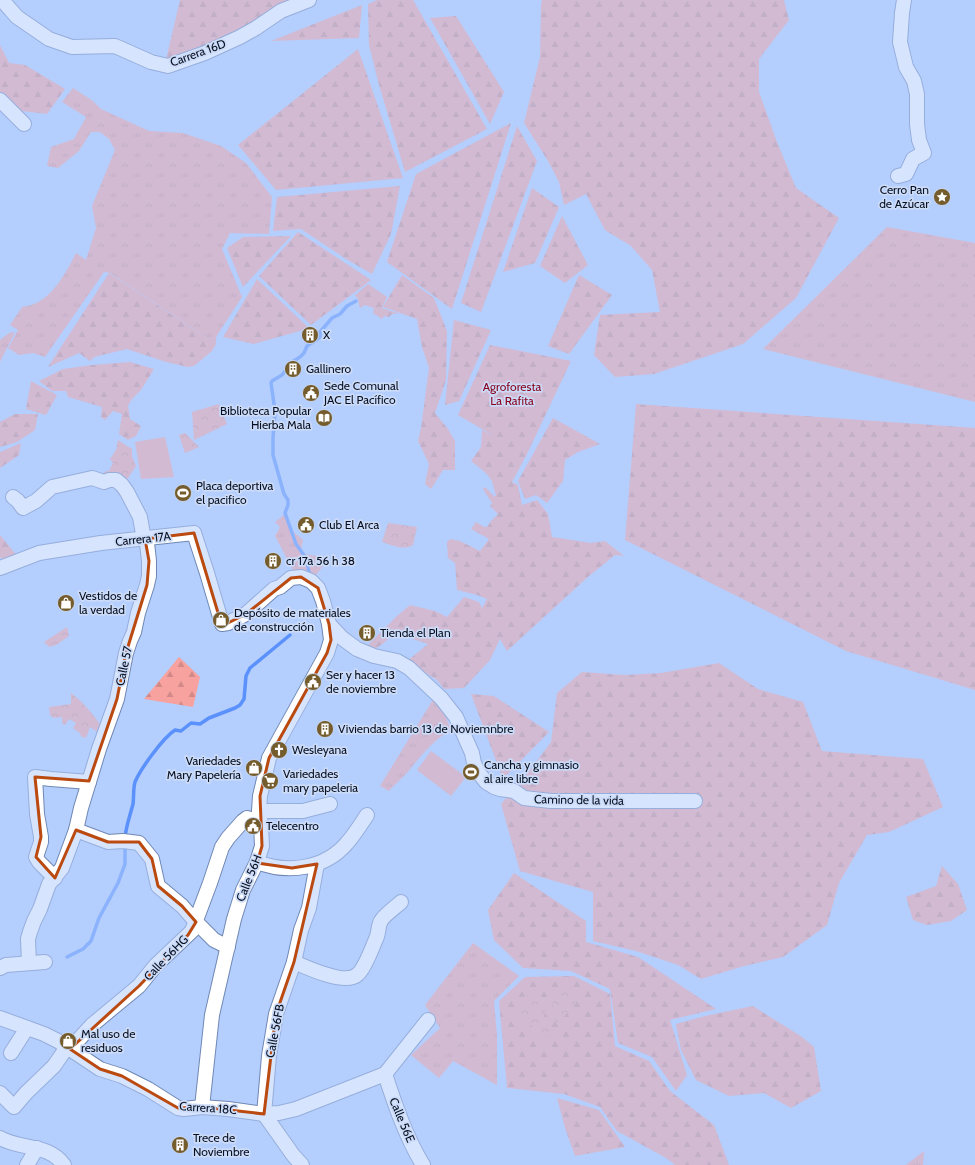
<svg xmlns="http://www.w3.org/2000/svg" width="975" height="1165" font-family="Cabin,sans-serif">
  <defs>
    <pattern id="grass-tufts" width="24" height="20" patternUnits="userSpaceOnUse"><rect width="24" height="20" fill="#f7a29e"/><path d="M3 7l-1-3M5 7V3M7 7l1-3M15 17l-1-3M17 17v-4M19 17l1-3" fill="none" stroke="#d28a88"/></pattern>
    <pattern id="forest-firs" width="22" height="20" patternUnits="userSpaceOnUse"><rect width="22" height="20" fill="#f7a29e"/><path d="M5 1l3.5 6h-7zM16 11l3.5 6h-7z" fill="#d28a88"/></pattern>
    <pattern id="park-crowns" width="20" height="18" patternUnits="userSpaceOnUse"><rect width="20" height="18" fill="#f7a29e"/><path d="M2 6a3 3 0 1 1 6 0M12 15a3 3 0 1 1 6 0" fill="none" stroke="#d28a88"/></pattern>
  </defs>
  <rect width="100%" height="100%" fill="#b4cefe"/>
  <g fill="url(#grass-tufts)">
    <path d="M73,88L93,101L101,109L149,131L183,133L221,146L246,163L272,197L269,234L230,233L222,249L242,297L216,337V344L110,273L104,272L45,357L33,353L19,355L8,348L18,330L10,325L22,307C49,305 65,275 76,253L86,260L96,228L92,206L115,150L109,139L100,132H91L79,151L58,168L47,166L51,147L74,139L86,117L62,102Z"/>
    <path d="M887,227L975,243V402L763,349Z"/>
    <path d="M15,332L0,362V340L9,333Z"/>
    <path d="M287,513L290,529L303,540L300,553L326,558L322,567L316,575L294,572L275,536L280,527L275,522Z"/>
    <path d="M434,698L446,713V717L451,730C431,741 419,759 405,775C400,780 394,785 389,791L380,786Z"/>
    <path d="M473,943L519,976L494,1001L497,1035V1085L453,1061L439,1078L411,1055L440,1028L425,1005Z"/>
    <path d="M924,1151L923,1165H906Z"/>
  </g>
  <g fill="url(#forest-firs)">
    <path d="M180,0H288L222,41L166,60Z"/>
    <path d="M377,0H413L487,129L405,172L379,85L369,45L368,4Z"/>
    <path d="M542,0H784L789,20L759,59V92L777,142L796,188L839,218L796,298L743,344L654,374L615,377L594,355L600,315L660,312L652,270L631,246L605,230L586,194L564,205L559,182L548,161L524,123L540,57L541,4Z"/>
    <path d="M362,5L359,38L271,41Z"/>
    <path d="M456,16L504,92L490,124L430,18Z"/>
    <path d="M0,45L9,63L25,65L65,89L47,114L13,110L0,93Z"/>
    <path d="M358,49L403,178L276,190L238,145Z"/>
    <path d="M511,123L452,309L387,262L416,174Z"/>
    <path d="M517,126L537,161L481,312L461,303Z"/>
    <path d="M400,186L391,234L372,274L346,259L301,229L273,231L277,197Z"/>
    <path d="M532,188L559,207L535,263L503,272Z"/>
    <path d="M562,216L588,265L565,283L540,266Z"/>
    <path d="M298,232L371,280L311,325L259,276Z"/>
    <path d="M291,236L243,287L227,248L243,237Z"/>
    <path d="M109,273L216,344L212,351L194,366L188,367L166,362L127,349L94,357L90,361L79,353L48,367Z"/>
    <path d="M402,275L434,298L447,331L446,380L435,413L448,429L455,441V470H443L431,489L425,484L429,464L418,441L421,428L429,368L422,347L417,319L383,307Z"/>
    <path d="M579,275L612,295L569,354L548,346Z"/>
    <path d="M257,279L309,328H310L254,344L223,337Z"/>
    <path d="M368,284L387,297L382,308L399,314H392L389,317L384,316L382,319L373,313L374,308L365,305L360,308L358,299L355,295Z"/>
    <path d="M454,320L491,330L459,401L445,405Z"/>
    <path d="M490,345L571,361L527,454L512,482L518,485L522,505L537,500L548,514L552,537L591,543L605,541L624,556L615,555L589,576L507,651L500,639L490,660L464,688L444,689L437,680L407,661L428,644L395,633C384,642 379,651 364,649L397,616L410,605L435,611L447,617L464,597L479,602L482,608L487,599L477,595L457,590L455,563L448,558L447,542L450,539L460,541L480,551L489,539L471,529L476,522L484,527H487L491,521L498,514L490,506L492,503L483,489L485,487L494,496H496L492,481L486,473L471,461L481,447L482,430L494,436L458,415Z"/>
    <path d="M130,362L154,369L141,390L132,399L128,406L130,419L141,426L136,436L128,440L119,434L122,414L113,411L105,420L101,417L102,407L68,397L66,391H52L39,381L63,369L92,365Z"/>
    <path d="M31,381L57,395L46,415L26,409Z"/>
    <path d="M636,404L975,428V690L846,651L625,540Z"/>
    <path d="M15,414H38L35,430L17,442L0,447V422Z"/>
    <path d="M553,418L600,444L578,452L565,460L563,481L547,503L536,495L525,499L518,481Z"/>
    <path d="M21,443L19,455L0,468V452Z"/>
    <path d="M0,535L18,557L4,561L0,557Z"/>
    <path d="M179,657L200,677L193,707L144,699Z"/>
    <path d="M719,663L758,689L803,702L822,751L923,759L943,807L889,832L867,835L839,883L827,925L783,957L744,966L701,979L678,965L636,951L593,941V892L520,871L501,804L527,774L551,742L557,693L582,672L625,675L661,673Z"/>
    <path d="M471,694L494,696L549,732L503,779Z"/>
    <path d="M942,866L958,884L967,910L951,921L927,925L913,920L906,897L936,886Z"/>
    <path d="M514,873L586,921V942L638,957L716,1009L670,1020L687,1075L676,1091L652,1057L618,1043L610,989L571,971L523,968L494,940L488,910Z"/>
    <path d="M574,976L610,994L615,1046L649,1061L670,1091L714,1125L729,1165H675L666,1158L617,1131L600,1107L564,1094L507,1088L499,1001L525,977Z"/>
    <path d="M753,1006L802,1037L814,1047L821,1091L791,1108L764,1093L729,1096L696,1080L681,1050L676,1024L705,1016Z"/>
    <path d="M557,1098L599,1110L625,1147L575,1156L565,1128Z"/>
  </g>
  <g fill="url(#park-crowns)">
    <path d="M219,404L227,424L194,440L192,412Z"/>
    <path d="M185,433L199,447L185,453L179,435Z"/>
    <path d="M118,440L132,449V456L136,466L124,484L101,478L104,472L109,471L113,463L110,459L116,450Z"/>
    <path d="M388,523L417,527L413,545C403,551 392,545 382,542Z"/>
    <path d="M67,627L69,636L56,645L49,647L44,642Z"/>
    <path d="M71,693C85,704 92,713 103,728L99,733L90,727L86,738L80,736L81,734L73,728L76,723L69,719L65,725L62,723V717L54,718L50,715L49,707L71,704Z"/>
    <path d="M579,989L575,1002L564,1017L561,1024L551,1018L553,1007L552,990Z"/>
    <path d="M528,994L541,997L546,1003L543,1026L552,1030L544,1039L533,1027L517,1018C515,1005 520,1002 528,994Z"/>
  </g>
  <g fill="#f7a29e">
    <path d="M165,437L174,477L141,479L135,442Z"/>
    <path d="M431,751L466,777L451,796L417,770Z"/>
  </g>
  <g fill="none" stroke-linecap="round" stroke-linejoin="round">
    <g stroke="#5a91fc" stroke-width="3.5">
      <path d="M309,572L306,558L296,544L285,513L288,505V500L284,494L273,455V438L275,411L271,383L272,381L282,375L292,362L300,357L304,353L307,346L320,337V332L332,318L340,314L347,306L356,301"/>
      <path d="M125,838C126,826 130,816 133,804C134,797 133,789 135,782C141,768 163,738 175,730L181,731L191,723L200,724L209,718L235,708L240,705L244,699L246,676L250,668L290,635"/>
      <path d="M67,957L83,949L91,941L99,918L118,883L125,864V844"/>
    </g>
    <g stroke="#7088b4" stroke-width="16">
      <g id="minor">
        <path d="M2,0L17,17L49,39L72,47L115,46L151,62L168,66L205,53L240,37L256,28L281,11L309,0"/>
        <path d="M0,100L24,124"/>
        <path d="M898,176L906,174L913,159L924,153L919,140L917,124V94L914,81L906,67L900,42L902,13L904,0"/>
        <path d="M13,497L18,501L23,508L36,501L52,487L92,478L104,482L109,480H116L122,485L127,492L140,517L143,534L147,543L149,561V576L147,585L138,613L134,632L130,641L126,653L117,699L99,749L81,808L76,830L62,868L49,884L40,909L34,921L30,932L28,939L29,963"/>
        <path d="M0,568L39,553L101,543L194,533L207,573L222,624L228,623L246,614L274,589L280,587L291,578L301,577L311,581L318,588L323,601L329,624L331,640L327,653L269,758L260,796L259,811L261,825L262,846L257,862L243,890L234,919L212,1015L202,1107"/>
        <path d="M329,624L342,638L357,649L374,656L397,661L409,668L441,698L456,717L472,753L474,763L478,772L486,782L494,787L500,789L514,791L524,798L551,801H695"/>
        <path d="M259,811H303L330,804"/>
        <path d="M76,830L108,842L123,841L139,843L152,859L158,886L182,906L196,922L214,940L228,947"/>
        <path d="M257,862C288,874 325,869 347,843C355,834 361,824 367,815"/>
        <path d="M55,878L39,862L36,857L41,842V837L37,814L35,777L51,779L89,782"/>
        <path d="M294,962C308,968 346,986 358,974C365,968 372,948 376,939C379,933 378,925 381,921C383,916 397,906 401,902"/>
        <path d="M0,968L6,965L45,962"/>
        <path d="M0,1018L44,1034L58,1041L100,1069L122,1076L148,1089L178,1108L184,1109L202,1107L228,1109L264,1114L279,1113L296,1109L385,1074L428,1020"/>
        <path d="M70,1049L92,1025L139,986L156,965L192,931L210,883L222,847L228,838L243,821L247,818L251,819L261,825"/>
        <path d="M11,1053L27,1028"/>
        <path d="M385,1074C395,1105 406,1137 423,1165"/>
        <path d="M0,1093L14,1107L26,1093L54,1066L67,1047"/>
        <path d="M0,1138C21,1150 48,1143 64,1165"/>
        <path d="M27,1165L37,1148"/>
        <path d="M302,1165L293,1155L264,1114L269,1056L276,1014L294,962L301,930L309,908L317,864"/>
      </g>
    </g>
    <use href="#minor" stroke="#fff" stroke-width="14"/>
  </g>
  <path d="M0 0H975V1165H0ZM194,533L222,626L246,614L291,578L301,577L318,588L329,624L331,640L327,653L269,758L260,796L262,846L257,863L292,868L317,864L294,962L276,1014L264,1114L202,1107L178,1108L122,1076L100,1069L70,1049L139,986L188,935L196,922L182,906L158,886L152,859L139,842H108L76,830L55,878L36,857L41,837L35,777L89,781L117,699L126,653L147,585L149,561L145,539Z" fill="#b4cefe" fill-opacity=".55" fill-rule="evenodd"/>
  <path fill="none" stroke="#bb4a10" stroke-width="3" stroke-linejoin="round" d="M194,533L222,626L246,614L291,578L301,577L318,588L329,624L331,640L327,653L269,758L260,796L262,846L257,863L292,868L317,864L294,962L276,1014L264,1114L202,1107L178,1108L122,1076L100,1069L70,1049L139,986L188,935L196,922L182,906L158,886L152,859L139,842H108L76,830L55,878L36,857L41,837L35,777L89,781L117,699L126,653L147,585L149,561L145,539Z"/>
  <defs>
    <g id="sight-disc" transform="scale(0.9)"><circle r="9.5" fill="#745c2d" stroke="#cbdbf8"/><path d="M0-6L1.8-2.2L6-1.7L2.9 1.2L3.7 5.4L0 3.3L-3.7 5.4L-2.9 1.2L-6-1.7L-1.8-2.2Z" fill="#fff"/></g>
    <g id="building-disc" transform="scale(0.9)"><circle r="9.5" fill="#745c2d" stroke="#cbdbf8"/><path d="M-4-6H4V6H1V3H-1V6H-4ZM-2.5-4.3h1.7v1.8h-1.7ZM.8-4.3h1.7v1.8H.8ZM-2.5-1h1.7V.8h-1.7ZM.8-1h1.7V.8H.8Z" fill="#fff"/></g>
    <g id="civic-disc" transform="scale(0.9)"><circle r="9.5" fill="#745c2d" stroke="#cbdbf8"/><path d="M-.6-6.5H3V-4.5H.6V-3L4-1V1h2V6H-6V1h2V-1L-.6-3ZM-1.2 2.5V6h2.4V2.5Z" fill="#fff"/></g>
    <g id="library-disc" transform="scale(0.9)"><circle r="9.5" fill="#745c2d" stroke="#cbdbf8"/><path d="M-6-4Q-3-5.5-.7-3.5V5Q-3 3-6 4ZM6-4Q3-5.5 .7-3.5V5Q3 3 6 4Z" fill="#fff"/></g>
    <g id="stadium-disc" transform="scale(0.9)"><circle r="9.5" fill="#745c2d" stroke="#cbdbf8"/><path d="M0-5a6.5 5 0 1 0 0 10a6.5 5 0 1 0 0-10ZM-3.5-1.8h7v3.6h-7Z" fill="#fff"/></g>
    <g id="shop-disc" transform="scale(0.9)"><circle r="9.5" fill="#745c2d" stroke="#cbdbf8"/><path d="M-5-2.5h2.3a2.7 3.5 0 0 1 5.4 0H5L5.5 6h-11ZM-1.5-2.5h3a1.5 2.3 0 0 0-3 0Z" fill="#fff"/></g>
    <g id="church-disc" transform="scale(0.9)"><circle r="9.5" fill="#745c2d" stroke="#cbdbf8"/><path d="M-1.2-6h2.4v3.5h3.3v2.4h-3.3V6h-2.4V-.1h-3.3v-2.4h3.3Z" fill="#fff"/></g>
    <g id="supermarket-disc" transform="scale(0.9)"><circle r="9.5" fill="#745c2d" stroke="#cbdbf8"/><path d="M-6-5.5h2.5l.6 2H6L4.5 2H-2.5L-4.4-4H-6ZM-1.5 3.2a1.3 1.3 0 1 0 .1 0ZM3 3.2a1.3 1.3 0 1 0 .1 0Z" fill="#fff"/></g>
  </defs>
  <g fill-rule="evenodd">
    <use href="#sight-disc" x="942" y="197"/>
    <use href="#building-disc" x="310" y="335"/>
    <use href="#building-disc" x="293" y="369"/>
    <use href="#civic-disc" x="311" y="393"/>
    <use href="#library-disc" x="324" y="418"/>
    <use href="#stadium-disc" x="183" y="493"/>
    <use href="#civic-disc" x="306" y="525"/>
    <use href="#building-disc" x="273" y="561"/>
    <use href="#shop-disc" x="66" y="603"/>
    <use href="#shop-disc" x="221" y="620"/>
    <use href="#building-disc" x="367" y="633"/>
    <use href="#civic-disc" x="313" y="682"/>
    <use href="#building-disc" x="325" y="729"/>
    <use href="#church-disc" x="279" y="750"/>
    <use href="#shop-disc" x="254" y="768"/>
    <use href="#stadium-disc" x="471" y="772"/>
    <use href="#supermarket-disc" x="270" y="781"/>
    <use href="#civic-disc" x="253" y="826"/>
    <use href="#shop-disc" x="68" y="1041"/>
    <use href="#building-disc" x="180" y="1145"/>
  </g>
  <g text-anchor="middle" stroke-width="3.5" stroke-linejoin="round" paint-order="stroke">
    <g font-size="12" fill="#081020" stroke="#cbdbf8">
      <text transform="translate(198 53) rotate(-20)" y="4">Carrera 16D</text>
      <text transform="translate(143 539) rotate(-6)" y="4">Carrera 17A</text>
      <text transform="translate(124 666) rotate(-78)" y="4">Calle 57</text>
      <text transform="translate(579 800) rotate(1)" y="4">Camino de la vida</text>
      <text transform="translate(249 878) rotate(-68)" y="4">Calle 56H</text>
      <text transform="translate(166 958) rotate(-46)" y="4">Calle 56HG</text>
      <text transform="translate(275 1031) rotate(-79)" y="4">Calle 56FB</text>
      <text transform="translate(208 1108) rotate(4)" y="4">Carrera 18C</text>
      <text transform="translate(402 1120) rotate(67)" y="4">Calle 56E</text>
    </g>
    <g font-size="12" fill="#081020" stroke="#cbdbf8" text-anchor="start">
      <text x="929" y="194" text-anchor="end">Cerro Pan<tspan x="929" dy="14">de Azúcar</tspan></text>
      <text x="323" y="339">X</text>
      <text x="306" y="373">Gallinero</text>
      <text x="324" y="390">Sede Comunal<tspan x="324" dy="14">JAC El Pacífico</tspan></text>
      <text x="311" y="415" text-anchor="end">Biblioteca Popular<tspan x="311" dy="14">Hierba Mala</tspan></text>
      <text x="196" y="490">Placa deportiva<tspan x="196" dy="14">el pacifico</tspan></text>
      <text x="319" y="529">Club El Arca</text>
      <text x="286" y="565">cr 17a 56 h 38</text>
      <text x="79" y="600">Vestidos de<tspan x="79" dy="14">la verdad</tspan></text>
      <text x="234" y="617">Depósito de materiales<tspan x="234" dy="14">de construcción</tspan></text>
      <text x="380" y="637">Tienda el Plan</text>
      <text x="326" y="679">Ser y hacer 13<tspan x="326" dy="14">de noviembre</tspan></text>
      <text x="338" y="733">Viviendas barrio 13 de Noviemnbre</text>
      <text x="292" y="754">Wesleyana</text>
      <text x="241" y="765" text-anchor="end">Variedades<tspan x="241" dy="14">Mary Papelería</tspan></text>
      <text x="484" y="769">Cancha y gimnasio<tspan x="484" dy="14">al aire libre</tspan></text>
      <text x="283" y="778">Variedades<tspan x="283" dy="14">mary papeleria</tspan></text>
      <text x="266" y="830">Telecentro</text>
      <text x="81" y="1038">Mal uso de<tspan x="81" dy="14">residuos</tspan></text>
      <text x="193" y="1142">Trece de<tspan x="193" dy="14">Noviembre</tspan></text>
    </g>
    <g font-size="12" fill="#89031b" stroke="#cbdbf8">
      <text x="512" y="391">Agroforesta<tspan x="512" dy="14">La Rafita</tspan></text>
    </g>
  </g>
</svg>
